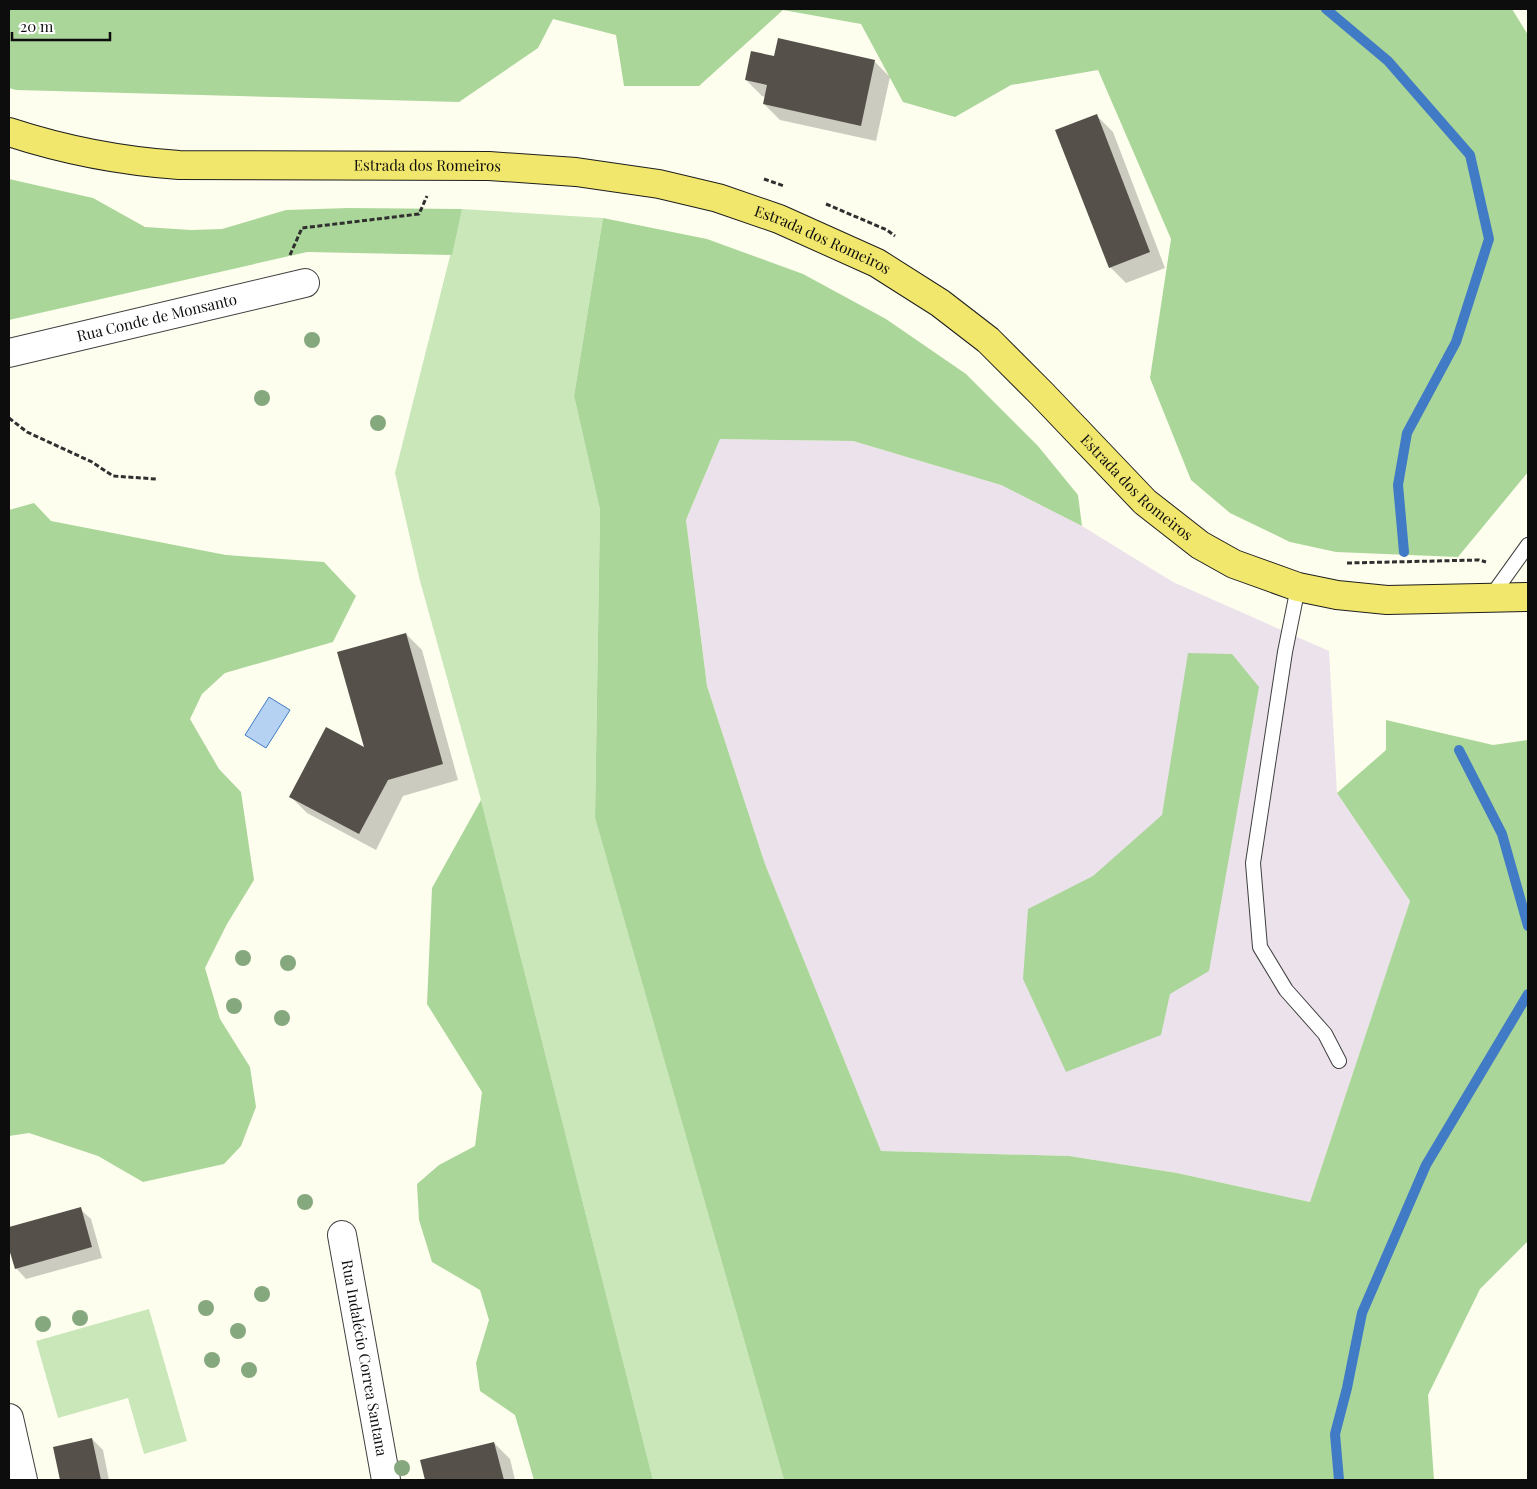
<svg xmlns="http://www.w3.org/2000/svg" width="1537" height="1489" font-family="'Playfair Display',serif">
  <rect width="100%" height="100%" fill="#fefeef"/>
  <path fill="#ece2eb" d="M720,439L853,441L1001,485L1082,526L1173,582L1329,651L1337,793L1410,901L1310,1202L1177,1173L1069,1156L881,1151L765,864L707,686L686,520Z"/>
  <g fill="#cae7ba">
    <path d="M462,209L603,218L574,396L600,510L595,818L784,1480H653L481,800L420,581L395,473Z"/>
    <path d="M149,1309L187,1441L144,1454L128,1398L58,1418L36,1341Z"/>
  </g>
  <g fill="#abd69a">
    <path d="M9,9H1512L1528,35V472L1458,557L1336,552L1290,542L1230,513L1191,480L1150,378L1171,239L1098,70L1011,85L955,117L903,102L861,24L783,10L699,86H624L616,35L553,19L538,48L459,102L16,90L9,88Z"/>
    <path d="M9,179L93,198L145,227L191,230L222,229L286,210L348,208L462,209L452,255L307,252L9,320Z"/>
    <path d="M603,218L707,239L803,274L886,319L966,374L1038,446L1078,495L1082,526L1001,485L853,441L720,439L686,520L707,686L765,864L881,1151L1069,1156L1177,1173L1310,1202L1410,901L1337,793L1386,750V720L1493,745L1528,740V1241L1480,1289L1428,1395L1434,1480H784L595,818L600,510L574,396Z"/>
    <path d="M34,503L51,521L226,555L324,562L356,596L333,642L225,673L202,694L190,719L219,769L241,792L254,880L227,924L205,968L220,1019L250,1067L256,1107L241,1146L224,1164L143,1182L98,1156L29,1133L9,1136V510Z"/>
    <path d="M1188,653L1232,654L1259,687L1209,971L1170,994L1161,1035L1066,1072L1023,979L1028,909L1093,876L1162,815Z"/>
    <path d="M481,800L653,1480H534L515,1415L480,1391L476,1363L489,1320L480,1290L432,1262L419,1220L417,1184L439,1165L475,1146L482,1092L427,1004L432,888Z"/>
  </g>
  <path fill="#b6d2f3" stroke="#417ac5" d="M269,697L290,710L266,748L245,735Z"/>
  <g fill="#0003">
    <path d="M775,58L874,61L890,77L876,141L780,120L764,104L766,97L762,96L746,80Z"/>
    <path d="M1097,116L1113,132L1165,268L1126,283L1110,267Z"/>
    <path d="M406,634L422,650L458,780L403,796L376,850L307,813L291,797L366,750Z"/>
    <path d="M80,1209L91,1219L102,1258L26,1279L16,1268L9,1245V1229Z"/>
    <path d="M92,1439L103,1450L109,1480H61L54,1448Z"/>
    <path d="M494,1443L510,1459L515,1480H426L421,1461Z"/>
  </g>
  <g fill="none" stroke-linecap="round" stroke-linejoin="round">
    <g stroke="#417ac5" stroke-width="10">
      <path d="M1326,9L1388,61L1470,155L1489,239L1456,342L1407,433L1398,485L1404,552"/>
      <path d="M1459,750L1502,834L1528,926"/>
      <path d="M1339,1480L1335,1434L1347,1388L1362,1313L1426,1165L1528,994"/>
    </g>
  </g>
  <g fill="#55514a">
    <path d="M778,38L875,60L861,126L763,104L767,85L745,80L751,51L774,56Z"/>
    <path d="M1097,114L1150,252L1109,268L1055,130Z"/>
    <path d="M406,633L443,764L388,780L359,834L289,797L326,727L364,747L337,652Z"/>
    <path d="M81,1207L92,1247L15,1269L9,1249V1227Z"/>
    <path d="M92,1438L101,1480H60L53,1447Z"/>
    <path d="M494,1442L504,1480H425L420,1460Z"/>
  </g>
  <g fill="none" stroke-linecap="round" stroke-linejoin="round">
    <g stroke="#404040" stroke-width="16">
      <g id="lane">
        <path d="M1298,587L1285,652L1253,863L1260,947L1286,990L1325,1034L1339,1061"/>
        <path d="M1490,598L1528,545"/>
      </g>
    </g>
    <g stroke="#404040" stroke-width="30">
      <g id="street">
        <path id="s1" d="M9,353L305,283"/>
        <path id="s2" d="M342,1235L386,1480"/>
        <path d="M9,1418L23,1480"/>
      </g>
    </g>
    <g stroke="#1e1e1e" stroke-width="30">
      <g id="primary">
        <path id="s3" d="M9,132C64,150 120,161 179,165L489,166L576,172L659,184L718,198L779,219L877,263L940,303L988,340L1042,394L1145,502L1200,545L1234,564L1298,587L1337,595L1387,600L1528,597"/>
      </g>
    </g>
    <g stroke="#2f2f2f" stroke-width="3" stroke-dasharray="5 2.5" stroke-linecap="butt">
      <path d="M764,179L784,186"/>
      <path d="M826,204L887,230L895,236"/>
      <path d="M290,255L302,228L419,214L427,196"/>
      <path d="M9,418L27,432L92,462L113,476L156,479"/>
      <path d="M1347,563L1479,560L1486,562"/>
    </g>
    <use href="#lane" stroke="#fff" stroke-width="14"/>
    <use href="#street" stroke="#fff" stroke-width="28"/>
    <use href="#primary" stroke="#f1e76c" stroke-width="28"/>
  </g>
  <g fill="#86a87e">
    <circle cx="312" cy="340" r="8"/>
    <circle cx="262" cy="398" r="8"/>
    <circle cx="378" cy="423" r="8"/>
    <circle cx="243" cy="958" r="8"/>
    <circle cx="288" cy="963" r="8"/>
    <circle cx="234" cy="1006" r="8"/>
    <circle cx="282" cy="1018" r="8"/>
    <circle cx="305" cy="1202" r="8"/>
    <circle cx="262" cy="1294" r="8"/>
    <circle cx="206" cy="1308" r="8"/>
    <circle cx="80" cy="1318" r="8"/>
    <circle cx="43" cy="1324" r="8"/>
    <circle cx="238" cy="1331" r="8"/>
    <circle cx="212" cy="1360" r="8"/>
    <circle cx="249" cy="1370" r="8"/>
    <circle cx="402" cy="1468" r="8"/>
  </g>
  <g text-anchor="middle" stroke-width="5" stroke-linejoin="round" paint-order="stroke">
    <g font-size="15" fill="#0d0d0d" stroke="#fff">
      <text dy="5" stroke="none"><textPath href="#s3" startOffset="422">Estrada dos Romeiros</textPath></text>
      <text dy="5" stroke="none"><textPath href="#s3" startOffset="828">Estrada dos Romeiros</textPath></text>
      <text dy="5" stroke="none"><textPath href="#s1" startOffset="152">Rua Conde de Monsanto</textPath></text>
      <text dy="5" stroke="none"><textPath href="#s3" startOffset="1232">Estrada dos Romeiros</textPath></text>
      <text dy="5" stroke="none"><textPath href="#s2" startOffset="125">Rua Indalécio Correa Santana</textPath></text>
    </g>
  </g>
  <rect width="1537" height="1489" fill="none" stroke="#0d0d0d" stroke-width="20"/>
  <path d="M12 32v8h98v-8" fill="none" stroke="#0d0d0d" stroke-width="2.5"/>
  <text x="20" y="32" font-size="15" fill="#0d0d0d" stroke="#ffffff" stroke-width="4" paint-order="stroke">20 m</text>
</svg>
